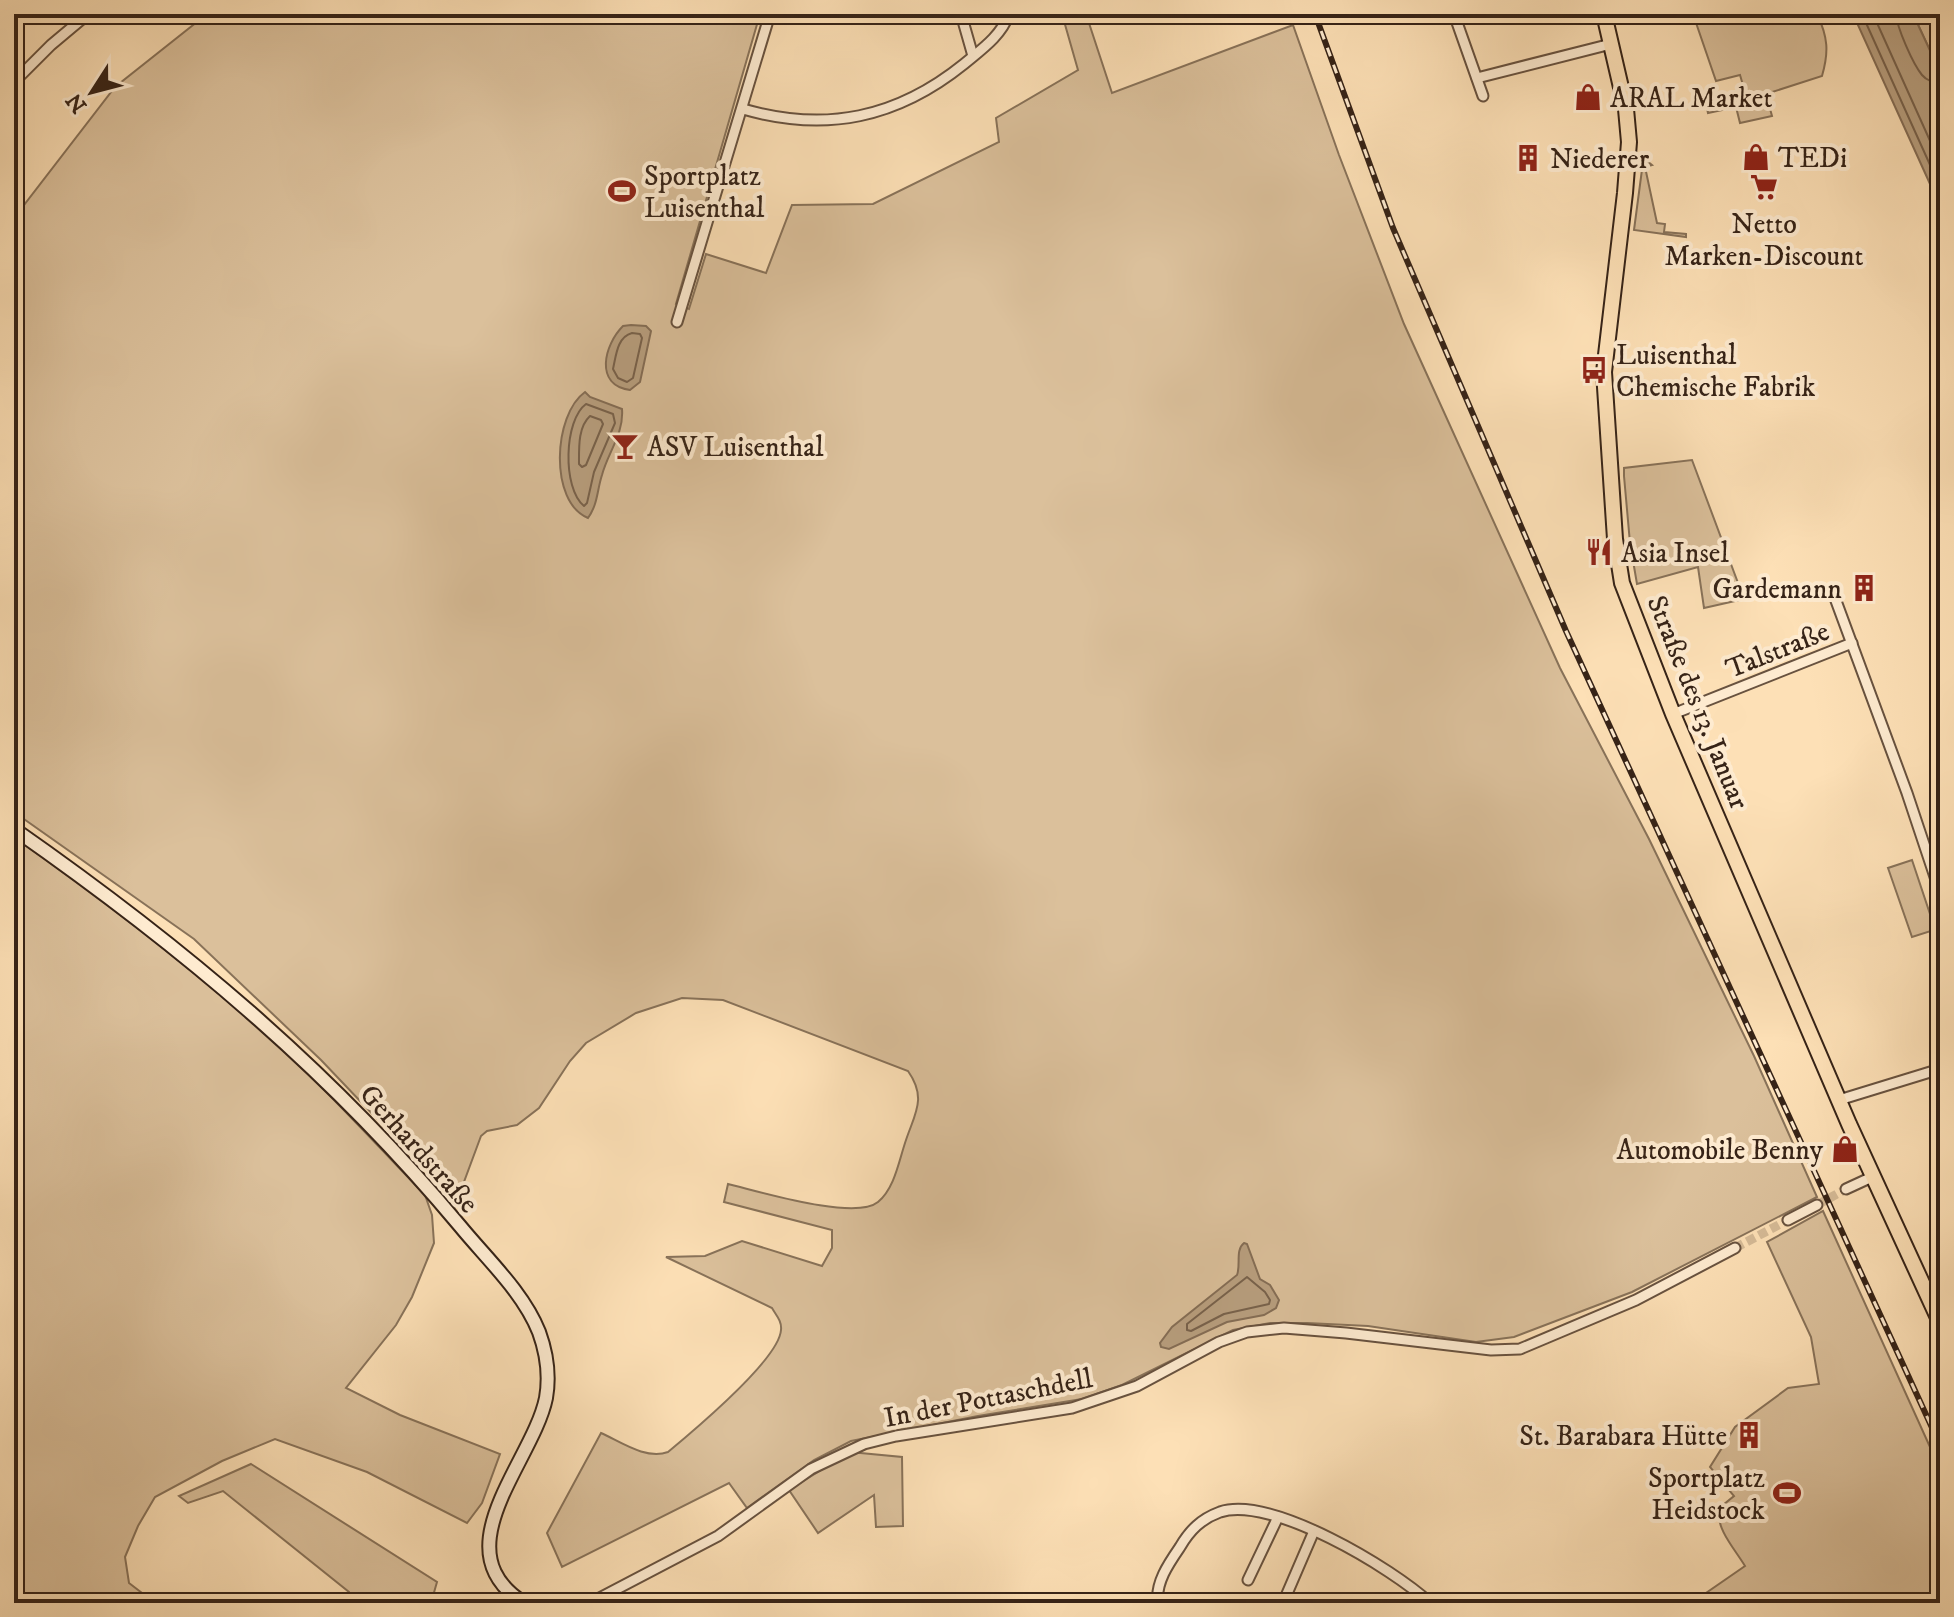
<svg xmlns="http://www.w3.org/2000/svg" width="1954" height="1617" font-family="'IM FELL DW Pica',serif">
  <rect width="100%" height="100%" fill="#fde0b6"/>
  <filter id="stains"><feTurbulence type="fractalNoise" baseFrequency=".0025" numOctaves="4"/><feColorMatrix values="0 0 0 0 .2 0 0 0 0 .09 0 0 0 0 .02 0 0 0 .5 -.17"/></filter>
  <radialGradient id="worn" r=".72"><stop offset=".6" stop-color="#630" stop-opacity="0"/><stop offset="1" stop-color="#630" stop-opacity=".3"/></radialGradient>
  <g fill="#dbc09b" stroke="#887259" stroke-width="2">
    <path d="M207,14H760L676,304L689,309L706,254L766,273L792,205L873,204L999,142L996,118L1078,70L1062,14H1086L1112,93L1293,25L1339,155L1404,324L1560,668L1649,839L1754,1056L1817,1197L1632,1292L1514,1337L1476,1342L1368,1326L1307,1323H1270L1233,1330L1122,1385L1082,1399L978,1416L851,1441L814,1460L747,1508L729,1483L562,1567L547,1533L601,1433C621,1442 646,1460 668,1452C692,1432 779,1359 781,1330C782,1321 776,1315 772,1308L666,1257L705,1256L742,1241L822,1266L832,1248V1230L724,1202L728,1184C758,1191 855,1221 878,1202C895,1188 899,1160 906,1140C915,1113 927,1098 908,1071L723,1000L682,998L636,1013L586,1043L570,1061L539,1108L517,1125L487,1131L481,1136L455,1206L442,1187L321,1060L194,939L14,812V237L21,209L115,87Z"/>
    <path d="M1693,14H1817C1828,37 1829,52 1822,76L1766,94L1772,116L1740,123L1736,107L1708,113L1706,104L1745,92L1740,75L1716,81Z"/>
    <path d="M1913,14H1940V72L1914,16Z"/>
    <path d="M1647,161L1652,165L1645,167L1657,223L1665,224L1664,232L1686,234V237L1634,230L1643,162Z"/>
    <path d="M1692,460L1744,599L1704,608L1698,567L1637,584L1630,543L1624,476V468Z"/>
    <path d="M14,837C117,911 220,988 311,1077C350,1115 387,1156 425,1195L432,1215L434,1243L412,1297L396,1325L346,1388L400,1415L500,1454L482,1503L467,1523L367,1472L275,1439L222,1461L155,1497L138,1526L125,1557L129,1583L155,1603H14Z"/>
    <path d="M1912,860L1934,926L1931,931L1912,937L1888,868Z"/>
    <path d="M1823,1211L1940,1469V1603H1713L1706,1593L1745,1566C1734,1548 1717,1530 1718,1509L1734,1496L1710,1467L1735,1427L1788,1388L1819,1384L1811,1337L1767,1242Z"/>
    <path d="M850,1452L902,1457L903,1526L876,1527L874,1495L818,1533L789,1490Z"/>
    <path d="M251,1464L437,1582L431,1603H349V1592L223,1491L188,1503L179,1496Z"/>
  </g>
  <g fill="#b9a080" stroke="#856e56" stroke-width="2">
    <path d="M1853,14H1913L1940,72V206Z"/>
    <path d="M631,325L646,326L651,331L640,382L630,390C594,385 604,345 623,326Z"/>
    <path d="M585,392L590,397L622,409C624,434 608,452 602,475C597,490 598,504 588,518C549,502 553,415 585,392Z"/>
    <path d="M1244,1243L1247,1244L1260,1279L1270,1285L1279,1300L1276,1308L1264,1315L1227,1322L1169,1349L1161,1347L1160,1343L1172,1327L1237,1275C1241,1265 1235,1250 1244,1243Z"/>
  </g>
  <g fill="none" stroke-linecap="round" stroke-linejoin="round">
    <g stroke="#78624c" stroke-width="2">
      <path d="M1862,14L1940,187"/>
      <path d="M1873,14L1940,163"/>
      <path d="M1896,14C1897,28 1913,64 1922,75C1927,81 1933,82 1940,83"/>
      <path d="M632,333L640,334L642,338L633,378L627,382L618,378L613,369C616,356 617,337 632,333Z"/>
      <path d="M586,404L613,414L615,423L594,472L587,503L584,506C562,488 564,420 586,404Z"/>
      <path d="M590,416L601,420L603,424L586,465L582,467L579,464C579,447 578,427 590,416Z"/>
      <path d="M1247,1277L1265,1292L1270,1300L1269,1304L1224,1314L1191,1331L1187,1330V1324Z"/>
    </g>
    <g stroke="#d5ba96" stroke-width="9" stroke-dasharray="9 4.5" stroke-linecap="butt">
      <path d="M1817,1205L1846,1189"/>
      <path d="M1735,1248L1788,1220"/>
    </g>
    <g stroke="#68523f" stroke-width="13">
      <g id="street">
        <path d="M961,14L973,56"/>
        <path d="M1454,14L1483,96"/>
        <path d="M1477,78L1611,44"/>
        <path d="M14,82L51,45L88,14"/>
        <path d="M743,109C826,133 897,118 964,64C982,49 1001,36 1009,14"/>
        <path d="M677,322L770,14"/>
        <path d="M1832,590L1907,793L1940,892"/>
        <path d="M1673,714L1852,643"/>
        <path d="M1839,1100L1940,1069"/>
        <path d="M1846,1189L1872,1177"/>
        <path d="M1788,1220L1817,1205"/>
        <path d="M1248,1580L1278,1517"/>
        <path d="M1286,1596L1314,1531"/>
        <path d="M590,1603L718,1536L811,1469L864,1444L896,1436L1072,1408L1137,1386L1219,1342L1247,1332L1284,1328L1346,1333L1491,1350L1520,1349L1636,1300L1735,1248"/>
        <path d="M1158,1603C1155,1583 1169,1563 1180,1547C1190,1530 1201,1519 1220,1512C1271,1495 1392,1568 1430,1603"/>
      </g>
    </g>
    <g stroke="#362317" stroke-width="16">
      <path id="secondary" d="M14,829C180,945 329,1069 460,1226C487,1259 523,1292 539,1332C547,1354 550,1375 546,1398C533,1462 440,1550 524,1603"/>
    </g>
    <g stroke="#362317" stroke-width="18">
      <path id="primary" d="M1604,14L1626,109L1629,142L1625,193L1604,372L1615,539L1622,583L1673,714L1849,1124L1940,1322"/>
    </g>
    <use href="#street" stroke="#feebd0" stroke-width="9"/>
    <use href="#secondary" stroke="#feebd0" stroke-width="12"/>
    <use href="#primary" stroke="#fde0b6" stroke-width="14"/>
    <g stroke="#362317" stroke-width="6">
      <path id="rail" d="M1315,14L1393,228L1566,631L1940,1445"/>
    </g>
    <use href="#rail" stroke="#feebd0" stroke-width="3" stroke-dasharray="9" stroke-linecap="butt"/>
  </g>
  <defs>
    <g id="shop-bare" transform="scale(2.16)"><path d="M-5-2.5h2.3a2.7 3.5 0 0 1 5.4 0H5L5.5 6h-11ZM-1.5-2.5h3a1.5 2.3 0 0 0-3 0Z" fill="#8f2418" stroke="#feebd0" stroke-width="2.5" paint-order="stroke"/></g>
    <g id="building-bare" transform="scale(2.16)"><path d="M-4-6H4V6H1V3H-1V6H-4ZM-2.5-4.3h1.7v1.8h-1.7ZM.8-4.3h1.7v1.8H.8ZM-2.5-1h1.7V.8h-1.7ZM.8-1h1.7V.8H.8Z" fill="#8f2418" stroke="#feebd0" stroke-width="2.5" paint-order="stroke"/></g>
    <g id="supermarket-bare" transform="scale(2.16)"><path d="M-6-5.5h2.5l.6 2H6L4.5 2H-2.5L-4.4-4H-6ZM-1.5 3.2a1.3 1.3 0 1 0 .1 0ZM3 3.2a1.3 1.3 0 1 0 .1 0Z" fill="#8f2418" stroke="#feebd0" stroke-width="2.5" paint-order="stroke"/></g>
    <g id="stadium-bare" transform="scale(2.16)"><path d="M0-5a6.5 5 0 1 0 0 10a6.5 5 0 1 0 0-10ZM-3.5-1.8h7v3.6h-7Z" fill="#8f2418" stroke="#feebd0" stroke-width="2.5" paint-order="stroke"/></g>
    <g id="bus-bare" transform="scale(2.16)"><path d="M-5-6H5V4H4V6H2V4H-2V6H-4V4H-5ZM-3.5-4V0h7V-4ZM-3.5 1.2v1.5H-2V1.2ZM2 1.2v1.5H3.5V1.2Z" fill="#8f2418" stroke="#feebd0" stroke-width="2.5" paint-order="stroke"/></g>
    <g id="bar-bare" transform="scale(2.16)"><path d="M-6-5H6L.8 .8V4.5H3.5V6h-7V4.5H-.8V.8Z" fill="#8f2418" stroke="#feebd0" stroke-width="2.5" paint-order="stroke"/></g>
    <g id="restaurant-bare" transform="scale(2.16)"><path d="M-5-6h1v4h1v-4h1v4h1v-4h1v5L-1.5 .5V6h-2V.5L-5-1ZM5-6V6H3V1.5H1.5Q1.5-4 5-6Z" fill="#8f2418" stroke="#feebd0" stroke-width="2.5" paint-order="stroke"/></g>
  </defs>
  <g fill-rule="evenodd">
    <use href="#shop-bare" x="1588" y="97"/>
    <use href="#shop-bare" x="1756" y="157"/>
    <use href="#building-bare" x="1528" y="158"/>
    <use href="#supermarket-bare" x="1764" y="187"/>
    <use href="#stadium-bare" x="622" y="191"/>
    <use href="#bus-bare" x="1594" y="370"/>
    <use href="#bar-bare" x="625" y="446"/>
    <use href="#restaurant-bare" x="1599" y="552"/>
    <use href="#building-bare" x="1864" y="588"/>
    <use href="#shop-bare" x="1845" y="1149"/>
    <use href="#building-bare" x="1749" y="1435"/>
    <use href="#stadium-bare" x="1787" y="1493"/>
  </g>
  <g text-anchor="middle" stroke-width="8" stroke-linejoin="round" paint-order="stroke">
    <g font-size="28" fill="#362317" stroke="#feebd0" text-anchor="start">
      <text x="1610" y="107">ARAL Market</text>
      <text x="1778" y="167">TEDi</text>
      <text x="1550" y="168">Niederer</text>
      <text x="644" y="185">Sportplatz<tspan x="644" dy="32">Luisenthal</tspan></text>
      <text x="1764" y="233" text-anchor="middle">Netto<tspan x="1764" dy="32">Marken-Discount</tspan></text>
      <text x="1616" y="364">Luisenthal<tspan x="1616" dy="32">Chemische Fabrik</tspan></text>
      <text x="647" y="456">ASV Luisenthal</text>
      <text x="1621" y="562">Asia Insel</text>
      <text x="1842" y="598" text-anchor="end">Gardemann</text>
      <text x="1823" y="1159" text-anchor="end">Automobile Benny</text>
      <text x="1727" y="1445" text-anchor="end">St. Barabara Hütte</text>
      <text x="1765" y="1487" text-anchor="end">Sportplatz<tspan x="1765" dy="32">Heidstock</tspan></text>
    </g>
    <g font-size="28" fill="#362317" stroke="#feebd0">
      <text transform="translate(1777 649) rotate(-22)" y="10">Talstraße</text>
      <text transform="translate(1699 702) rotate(68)" y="10">Straße des 13. Januar</text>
      <text transform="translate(420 1148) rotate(48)" y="10">Gerhardstraße</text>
      <text transform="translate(988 1397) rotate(-11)" y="10">In der Pottaschdell</text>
    </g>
  </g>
  <rect width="1954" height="1617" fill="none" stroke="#fde0b6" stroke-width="48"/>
  <rect x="16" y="16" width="1922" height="1585" fill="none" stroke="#362317" stroke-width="4"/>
  <rect x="24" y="24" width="1906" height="1569" fill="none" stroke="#362317" stroke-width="2"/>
  <g transform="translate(92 92) rotate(234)" stroke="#feebd0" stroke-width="6" paint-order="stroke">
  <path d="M0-6L14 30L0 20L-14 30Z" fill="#362317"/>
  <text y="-12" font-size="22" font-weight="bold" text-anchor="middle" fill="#362317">N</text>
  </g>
  <rect width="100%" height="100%" filter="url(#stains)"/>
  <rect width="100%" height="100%" fill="url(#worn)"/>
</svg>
